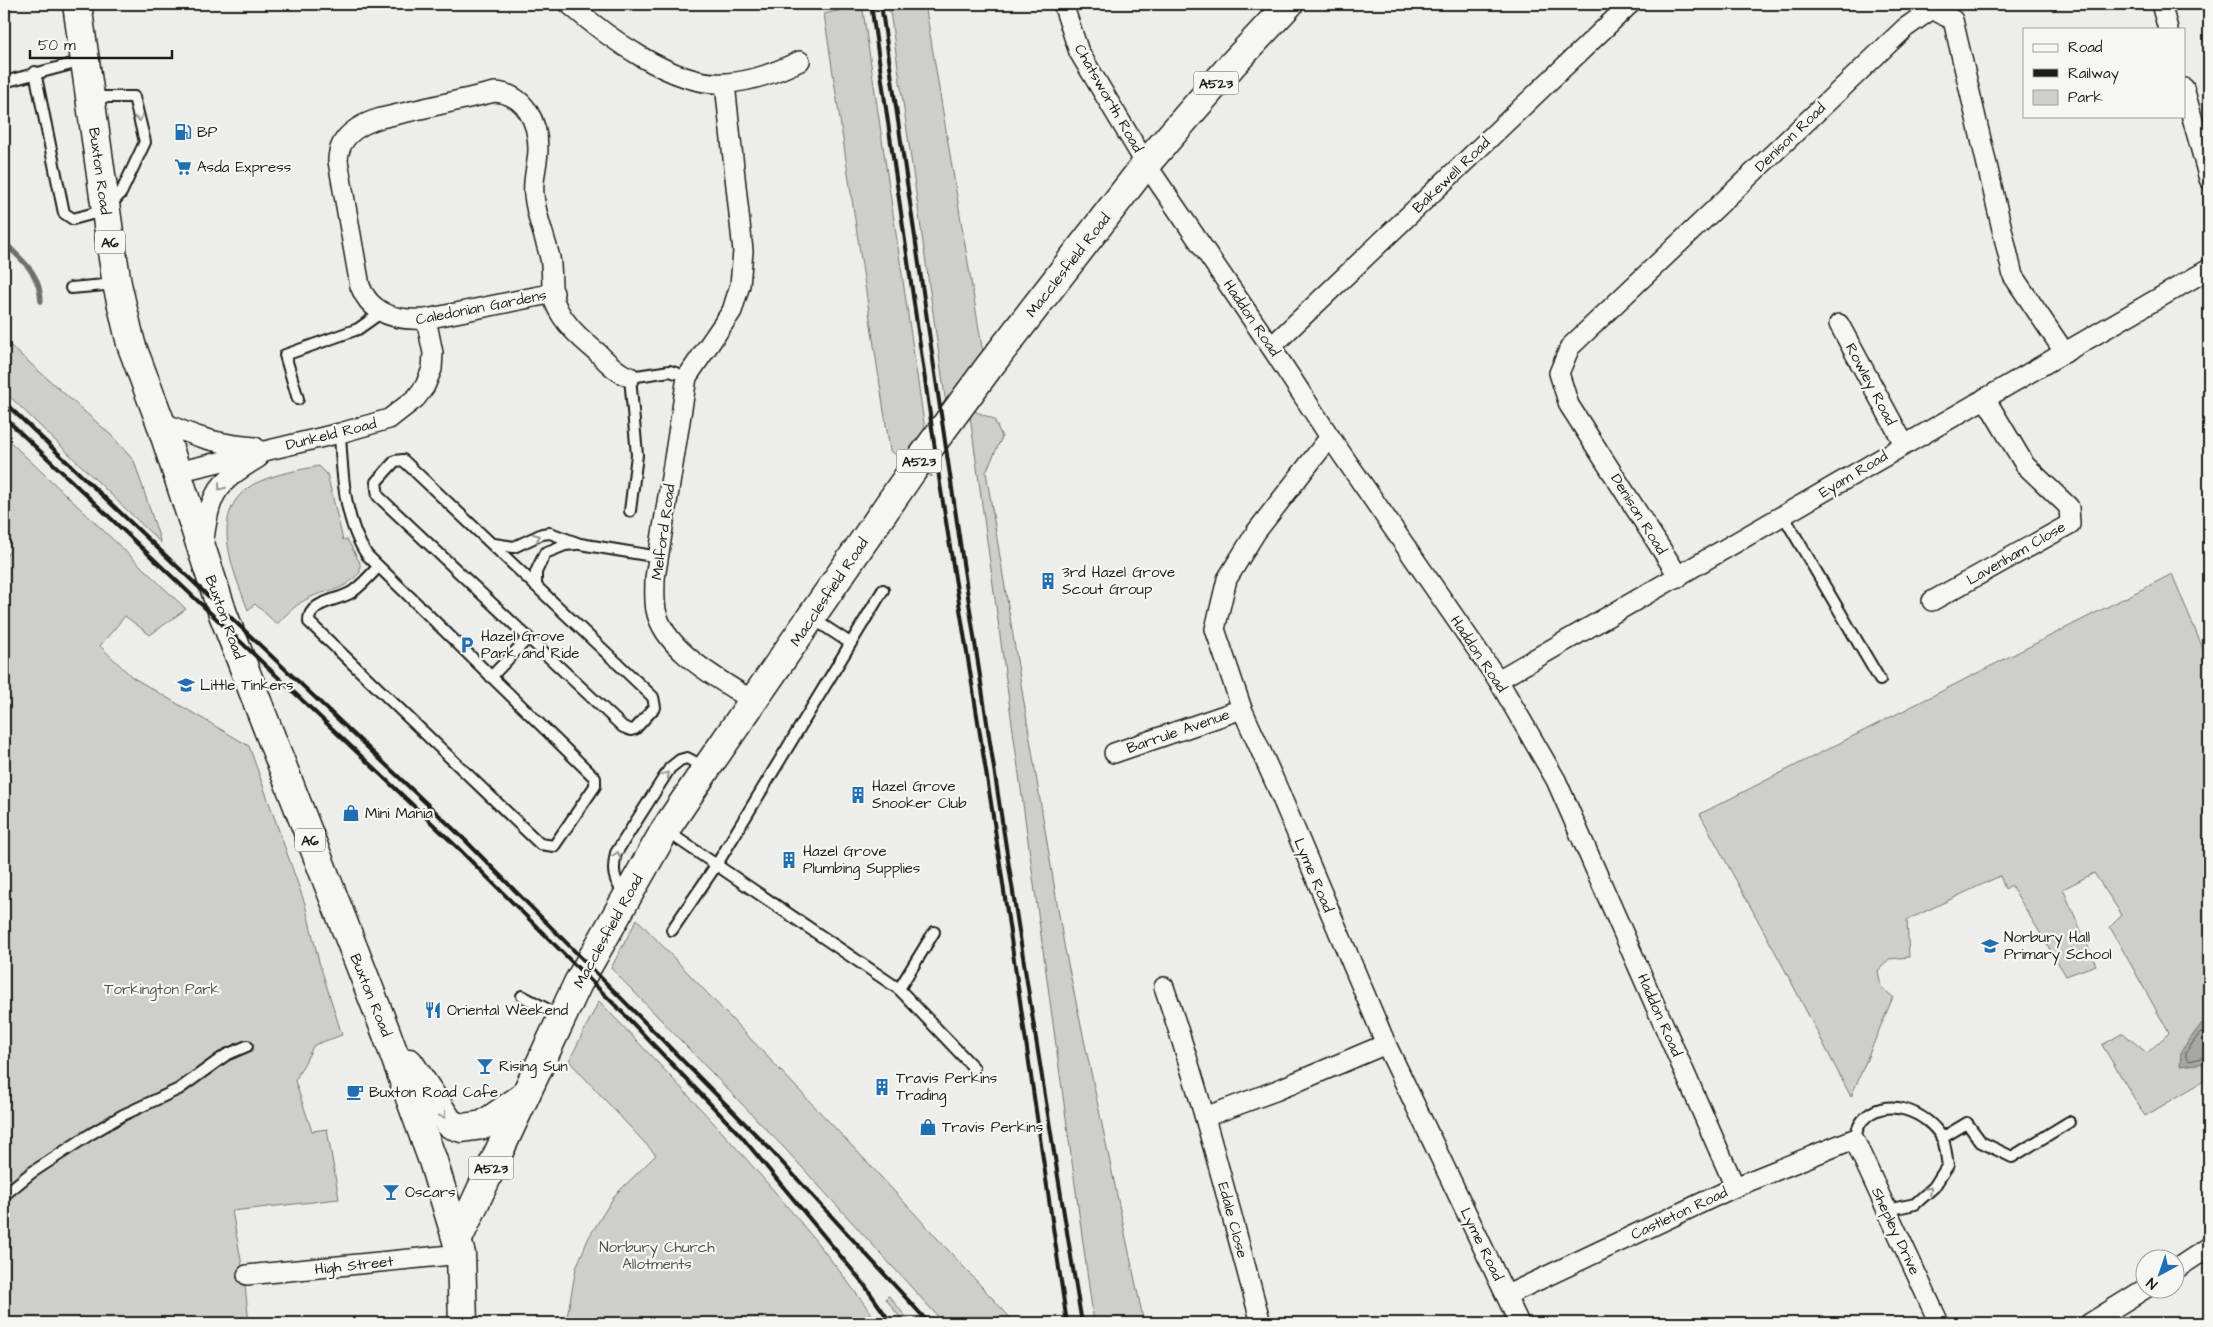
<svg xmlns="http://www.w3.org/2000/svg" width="2213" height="1327" font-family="'Architects Daughter',sans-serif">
  <rect width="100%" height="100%" fill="#edede9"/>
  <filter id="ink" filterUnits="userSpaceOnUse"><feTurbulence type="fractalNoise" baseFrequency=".02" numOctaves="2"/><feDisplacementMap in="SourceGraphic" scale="10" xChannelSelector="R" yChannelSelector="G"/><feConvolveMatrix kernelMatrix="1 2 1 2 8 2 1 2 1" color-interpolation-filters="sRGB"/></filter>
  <g filter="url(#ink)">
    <g fill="#cececb" stroke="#757574">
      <path d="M841,4H862L932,477L890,451L824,14L842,10Z"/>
      <path d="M889,4H925L983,353L946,404Z"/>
      <path d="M4,340L111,435L134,461L161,543L4,391Z"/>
      <path d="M969,409L994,419L1002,437L986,472L1064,945L1144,1323H1094Z"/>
      <path d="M4,436L186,609L150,635L125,616L100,646L132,677L249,746L305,904L319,962L342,1035L314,1045L295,1081L312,1131L327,1129L339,1199L232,1211L244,1276L249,1323H4V556L6,557L10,550L6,519H4Z"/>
      <path d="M319,466L327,474L343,540L347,539L360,563V572C341,593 335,587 311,597C297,603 287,614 277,624L255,604L248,610C234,572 205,509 256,483C275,474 299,470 319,466Z"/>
      <path d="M2172,574L2209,663V1078L2145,1116L2102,1045L2123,1033L2147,1053L2169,1033L2110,927L2122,915L2094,873L2063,889L2096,965L2066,976L2011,885L2005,889L2000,876L1907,920L1909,957L1889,959L1878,971L1881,987L1893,997L1851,1097L1785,970L1700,814Z"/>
      <path d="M637,919L870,1165L1015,1323H944L788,1152L611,968Z"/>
      <path d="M599,1001C697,1104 796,1207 878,1323H566L576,1268L589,1237L615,1195L656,1155L569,1061Z"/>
      <path d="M888,1296H889L911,1323H904L886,1299Z"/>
    </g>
    <path fill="#a6a6a3" stroke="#6f6f6d" d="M2202,1023C2209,1033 2213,1052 2206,1063L2180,1066L2181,1051Z"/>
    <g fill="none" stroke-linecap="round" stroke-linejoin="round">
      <path stroke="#535352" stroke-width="1" d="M2209,1035L2200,1033L2186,1052V1058L2189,1061L2209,1056"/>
      <g stroke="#6f6f6d" stroke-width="5.5">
        <path d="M4,242C23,262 39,271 41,301"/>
        <path d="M4,537V552"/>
      </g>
      <g stroke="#1c1c1c" stroke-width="14">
        <g id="lane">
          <path d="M35,72L64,213L73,219L106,210L121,193L145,142L134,97H91"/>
          <path d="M4,82L83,61"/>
          <path d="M71,288L116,284"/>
          <path d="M298,399L285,355L358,329L382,312"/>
          <path d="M340,433C342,473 344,521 367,555L595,778V786L554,846L540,844L309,622C308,601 338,601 352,592C362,585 370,576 378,567"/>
          <path d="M403,460L653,697L655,707L635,729L631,730L623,727L378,496L376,482L395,461Z"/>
          <path d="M630,511L637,455L630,377L670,371L687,377"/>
          <path d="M1783,515L1880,680"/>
          <path d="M494,544L514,547L542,534L550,533L580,544L659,557"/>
          <path d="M536,584V572L545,553L565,545L576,544"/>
          <path d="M812,618L850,643"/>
          <path d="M491,677L528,638"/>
          <path d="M665,830L899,989L974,1068"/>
          <path d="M626,895C613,881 612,870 616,853L670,768L680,760L687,758L706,768"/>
          <path d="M672,930L717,864L883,590"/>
          <path d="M899,989L934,932"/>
          <path d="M522,996L560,1016"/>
          <path d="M1942,1138L1967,1123L1981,1142L2012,1157L2069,1122"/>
          <path d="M1854,1139C1856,1133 1858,1126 1862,1121C1884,1094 1928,1112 1942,1138C1946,1145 1946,1157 1948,1165L1934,1187L1915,1204L1887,1210"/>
          <path d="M4,1195L31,1173L89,1135L123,1115L179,1089L226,1055L247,1046"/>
        </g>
      </g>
      <g stroke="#1c1c1c" stroke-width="22">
        <g id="street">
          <path d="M569,4C606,36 675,88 727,83C754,81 776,72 800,61"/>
          <path d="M1063,4L1079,52L1146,164L1271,347L1330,437L1498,680L1556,780L1735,1187"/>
          <path d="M2161,4L2168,29"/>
          <path d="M725,84L743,251L740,285L732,311L687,377L655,578C655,588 654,600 656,610C664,651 721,680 753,701"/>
          <path d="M2184,88L2209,179"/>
          <path d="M554,293L426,319C398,321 371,315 360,286L338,161C338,136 360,124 381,118L495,92C525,94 538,122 538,149C538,165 532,179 534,195C536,217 545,236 550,258C553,272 550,290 555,303C563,323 581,339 597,352C606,361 618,374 630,377"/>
          <path d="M1839,324L1904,444"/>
          <path d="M1271,347L1630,4"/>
          <path d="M160,421C195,437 216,444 255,447"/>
          <path d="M1330,437L1256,532L1227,579L1215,629L1242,709L1278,789L1386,1044L1519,1323"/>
          <path d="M177,472L340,433L389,419L416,398L425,386L432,369L433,353L426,319"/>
          <path d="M203,546C210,495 213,485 258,458"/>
          <path d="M1679,577L1569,405L1559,373L1570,347L1905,28L1932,9L1953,20L2013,276L2065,353"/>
          <path d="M1932,601L2070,524L2069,507L2025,465L1985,398"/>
          <path d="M1498,680L2209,269"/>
          <path d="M1114,753L1242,709"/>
          <path d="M1164,987C1202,1097 1230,1211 1261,1323"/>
          <path d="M1205,1117L1275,1091L1386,1044"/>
          <path d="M2176,1269L2209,1247"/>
          <path d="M247,1275L461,1254"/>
          <path d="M1507,1295L1735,1187L1854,1139L1939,1323"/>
          <path d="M2090,1323L2146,1288"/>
        </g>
      </g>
      <g stroke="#1c1c1c" stroke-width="31">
        <g id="highway">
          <path d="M77,4L109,232L117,284L131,344L160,421L223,614L386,1032L433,1161L461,1254L463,1323"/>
          <path d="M409,1063L450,1124L462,1128L483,1125L522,1098"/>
          <path d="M458,1239L578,983L665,830L706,769L912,471L988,368L1146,164L1231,66L1289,4"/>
        </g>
      </g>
      <use href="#lane" stroke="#f6f6f2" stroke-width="10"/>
      <use href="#street" stroke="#f6f6f2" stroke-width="19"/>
      <use href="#highway" stroke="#f6f6f2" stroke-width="28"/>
      <g stroke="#1c1c1c" stroke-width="4">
        <path d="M871,4L940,484L992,809L1067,1323"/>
        <path d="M881,4C945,444 1009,884 1082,1323"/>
        <path d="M4,402L465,840L768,1147L929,1323"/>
        <path d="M4,417L458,848L620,1010L741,1136L863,1283L891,1323"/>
      </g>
    </g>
    <defs><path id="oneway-chevron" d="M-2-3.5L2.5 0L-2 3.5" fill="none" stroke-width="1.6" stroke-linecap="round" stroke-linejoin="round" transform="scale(1.25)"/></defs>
    <g stroke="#949492">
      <use href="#oneway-chevron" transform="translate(139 118) rotate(77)"/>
      <use href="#oneway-chevron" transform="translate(221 487) rotate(127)"/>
      <use href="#oneway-chevron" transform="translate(537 537) rotate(-24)"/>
      <use href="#oneway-chevron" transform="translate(666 775) rotate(-56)"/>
      <use href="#oneway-chevron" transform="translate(617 855) rotate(-69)"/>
      <use href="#oneway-chevron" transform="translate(443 1115) rotate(56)"/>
      <use href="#oneway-chevron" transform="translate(1929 1190) rotate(-45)"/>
    </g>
  </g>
  <defs>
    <g id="fuel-bare" transform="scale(1.35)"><path d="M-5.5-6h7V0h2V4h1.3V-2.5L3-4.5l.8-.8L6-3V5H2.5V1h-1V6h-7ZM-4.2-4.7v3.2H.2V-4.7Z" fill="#1f6fb2" stroke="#f6f6f2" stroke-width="2.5" paint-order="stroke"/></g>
    <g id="supermarket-bare" transform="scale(1.35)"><path d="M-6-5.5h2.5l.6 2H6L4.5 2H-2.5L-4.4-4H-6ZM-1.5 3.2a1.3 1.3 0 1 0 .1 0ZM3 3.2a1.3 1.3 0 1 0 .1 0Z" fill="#1f6fb2" stroke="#f6f6f2" stroke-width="2.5" paint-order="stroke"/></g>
    <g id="building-bare" transform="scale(1.35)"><path d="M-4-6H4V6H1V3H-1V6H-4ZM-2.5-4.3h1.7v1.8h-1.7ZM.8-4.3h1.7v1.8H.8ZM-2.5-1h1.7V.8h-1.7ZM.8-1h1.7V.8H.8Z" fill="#1f6fb2" stroke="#f6f6f2" stroke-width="2.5" paint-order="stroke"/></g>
    <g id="parking-bare" transform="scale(1.35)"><path d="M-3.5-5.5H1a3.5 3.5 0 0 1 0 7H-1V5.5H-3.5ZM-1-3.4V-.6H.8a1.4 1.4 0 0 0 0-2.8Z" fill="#1f6fb2" stroke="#f6f6f2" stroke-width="2.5" paint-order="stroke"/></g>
    <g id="school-bare" transform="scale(1.35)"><path d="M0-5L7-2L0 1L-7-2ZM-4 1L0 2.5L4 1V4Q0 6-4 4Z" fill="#1f6fb2" stroke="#f6f6f2" stroke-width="2.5" paint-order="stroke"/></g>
    <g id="shop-bare" transform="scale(1.35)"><path d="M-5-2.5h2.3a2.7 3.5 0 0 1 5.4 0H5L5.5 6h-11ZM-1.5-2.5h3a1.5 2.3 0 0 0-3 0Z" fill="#1f6fb2" stroke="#f6f6f2" stroke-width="2.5" paint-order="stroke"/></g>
    <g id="restaurant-bare" transform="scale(1.35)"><path d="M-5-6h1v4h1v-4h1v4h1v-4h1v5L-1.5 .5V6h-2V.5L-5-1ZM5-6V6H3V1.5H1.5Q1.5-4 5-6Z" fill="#1f6fb2" stroke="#f6f6f2" stroke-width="2.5" paint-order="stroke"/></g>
    <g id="bar-bare" transform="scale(1.35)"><path d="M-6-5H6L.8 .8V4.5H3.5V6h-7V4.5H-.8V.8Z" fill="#1f6fb2" stroke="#f6f6f2" stroke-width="2.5" paint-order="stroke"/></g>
    <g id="cafe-bare" transform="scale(1.35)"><path d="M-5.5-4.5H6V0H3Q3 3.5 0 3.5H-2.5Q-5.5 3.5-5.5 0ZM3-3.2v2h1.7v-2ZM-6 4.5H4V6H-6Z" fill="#1f6fb2" stroke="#f6f6f2" stroke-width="2.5" paint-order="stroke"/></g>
  </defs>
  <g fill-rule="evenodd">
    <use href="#fuel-bare" x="183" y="132"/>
    <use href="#supermarket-bare" x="183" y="167"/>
    <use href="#building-bare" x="1048" y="581"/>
    <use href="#parking-bare" x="467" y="645"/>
    <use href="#school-bare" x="186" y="685"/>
    <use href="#building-bare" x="858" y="795"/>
    <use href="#shop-bare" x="351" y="813"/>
    <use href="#building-bare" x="789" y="860"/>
    <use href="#school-bare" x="1990" y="946"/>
    <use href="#restaurant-bare" x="433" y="1010"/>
    <use href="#bar-bare" x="485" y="1066"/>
    <use href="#building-bare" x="882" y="1087"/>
    <use href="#cafe-bare" x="355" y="1092"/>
    <use href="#shop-bare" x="928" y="1127"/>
    <use href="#bar-bare" x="391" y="1192"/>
  </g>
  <g text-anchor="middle" stroke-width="4.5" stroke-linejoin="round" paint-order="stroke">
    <g fill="#f6f6f2" stroke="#5d5d5c" stroke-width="1">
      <rect x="1193.5" y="71.5" width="45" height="23" rx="4"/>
      <rect x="95" y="230.5" width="30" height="23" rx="4"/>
      <rect x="896.5" y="449.5" width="45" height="23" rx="4"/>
      <rect x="295" y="828.5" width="30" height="23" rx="4"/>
      <rect x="468.5" y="1156.5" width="45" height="23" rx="4"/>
    </g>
    <g font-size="14" font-weight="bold" fill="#1c1c1c">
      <text x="1216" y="88">A523</text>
      <text x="110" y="247">A6</text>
      <text x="919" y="466">A523</text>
      <text x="310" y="845">A6</text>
      <text x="491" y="1173">A523</text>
    </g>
    <g font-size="15" fill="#1c1c1c" stroke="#f6f6f2">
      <text transform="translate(1109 98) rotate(60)" y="5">Chatsworth Road</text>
      <text transform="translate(1790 137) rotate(-44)" y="5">Denison Road</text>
      <text transform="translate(100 171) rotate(82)" y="5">Buxton Road</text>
      <text transform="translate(1451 175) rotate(-44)" y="5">Bakewell Road</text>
      <text transform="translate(1068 265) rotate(-52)" y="5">Macclesfield Road</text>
      <text transform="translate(481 307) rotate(-11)" y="5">Caledonian Gardens</text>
      <text transform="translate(1252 318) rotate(56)" y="5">Haddon Road</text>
      <text transform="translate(1871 384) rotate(62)" y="5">Rowley Road</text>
      <text transform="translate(331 434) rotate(-14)" y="5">Dunkeld Road</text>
      <text transform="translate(1853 474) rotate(-31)" y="5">Eyam Road</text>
      <text transform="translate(1639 514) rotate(58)" y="5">Denison Road</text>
      <text transform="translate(663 532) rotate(-82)" y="5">Melford Road</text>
      <text transform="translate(2016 553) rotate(-30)" y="5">Lavenham Close</text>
      <text transform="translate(829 592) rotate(-56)" y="5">Macclesfield Road</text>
      <text transform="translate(225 617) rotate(70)" y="5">Buxton Road</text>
      <text transform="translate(1479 654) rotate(56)" y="5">Haddon Road</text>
      <text transform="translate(1178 731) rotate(-19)" y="5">Barrule Avenue</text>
      <text transform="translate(1314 875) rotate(67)" y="5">Lyme Road</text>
      <text transform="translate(608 931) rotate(-61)" y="5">Macclesfield Road</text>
      <text transform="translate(371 995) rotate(68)" y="5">Buxton Road</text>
      <text transform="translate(1660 1015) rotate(66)" y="5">Haddon Road</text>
      <text transform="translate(1679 1213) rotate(-25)" y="5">Castleton Road</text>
      <text transform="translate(1233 1220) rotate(75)" y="5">Edale Close</text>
      <text transform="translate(1896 1231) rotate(65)" y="5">Shepley Drive</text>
      <text transform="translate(1482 1244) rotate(64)" y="5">Lyme Road</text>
      <text transform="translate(354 1265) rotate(-6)" y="5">High Street</text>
    </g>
    <g font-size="15" fill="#1c1c1c" stroke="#f6f6f2" text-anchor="start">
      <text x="197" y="137">BP</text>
      <text x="197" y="172">Asda Express</text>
      <text x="1062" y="577">3rd Hazel Grove<tspan x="1062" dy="17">Scout Group</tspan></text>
      <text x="481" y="641">Hazel Grove<tspan x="481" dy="17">Park and Ride</tspan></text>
      <text x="200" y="690">Little Tinkers</text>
      <text x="872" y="791">Hazel Grove<tspan x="872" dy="17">Snooker Club</tspan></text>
      <text x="365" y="818">Mini Mania</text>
      <text x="803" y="856">Hazel Grove<tspan x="803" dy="17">Plumbing Supplies</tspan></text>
      <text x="2004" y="942">Norbury Hall<tspan x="2004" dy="17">Primary School</tspan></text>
      <text x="447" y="1015">Oriental Weekend</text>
      <text x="499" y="1071">Rising Sun</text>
      <text x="896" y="1083">Travis Perkins<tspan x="896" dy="17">Trading</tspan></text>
      <text x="369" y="1097">Buxton Road Cafe</text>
      <text x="942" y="1132">Travis Perkins</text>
      <text x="405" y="1197">Oscars</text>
    </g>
    <g font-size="15" fill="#515151" stroke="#f6f6f2">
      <text x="162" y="994">Torkington Park</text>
      <text x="657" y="1252">Norbury Church<tspan x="657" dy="17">Allotments</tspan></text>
    </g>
  </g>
  <rect width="2213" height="1327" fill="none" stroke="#f6f6f2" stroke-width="20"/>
  <rect x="10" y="10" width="2193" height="1307" fill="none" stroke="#1c1c1c" stroke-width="2" filter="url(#ink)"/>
  <rect x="2023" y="28" width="162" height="90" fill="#f6f6f2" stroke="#9f9f9c"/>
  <rect x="2033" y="44" width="25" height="8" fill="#f6f6f2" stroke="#9f9f9c"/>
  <text x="2068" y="52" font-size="15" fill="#1c1c1c">Road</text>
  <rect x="2033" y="69" width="25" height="8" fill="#1c1c1c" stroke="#9f9f9c"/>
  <text x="2068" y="78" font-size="15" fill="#1c1c1c">Railway</text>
  <rect x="2033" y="90" width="25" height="15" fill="#cececb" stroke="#9f9f9c"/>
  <text x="2068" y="102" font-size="15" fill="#1c1c1c">Park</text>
  <g transform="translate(2160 1274) rotate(220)"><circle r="24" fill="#f6f6f2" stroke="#9f9f9c"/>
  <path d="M0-4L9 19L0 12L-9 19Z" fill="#1f6fb2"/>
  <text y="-8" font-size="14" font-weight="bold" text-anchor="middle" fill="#1c1c1c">N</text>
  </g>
  <path d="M30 50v8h142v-8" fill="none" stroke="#1c1c1c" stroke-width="2.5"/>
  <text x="38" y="50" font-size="15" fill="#1c1c1c" stroke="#f6f6f2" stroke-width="4" paint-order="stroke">50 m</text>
</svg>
